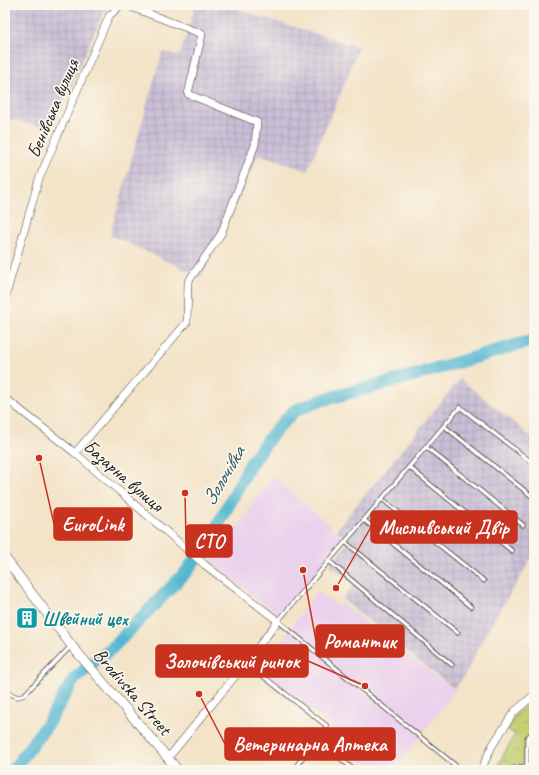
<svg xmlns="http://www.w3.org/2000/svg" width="539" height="775" font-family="Caveat,sans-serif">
  <defs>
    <pattern id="industrial-grid" width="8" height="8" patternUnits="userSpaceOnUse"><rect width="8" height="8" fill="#cabfd6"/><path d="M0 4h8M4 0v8" fill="none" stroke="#ada4b7"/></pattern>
    <pattern id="park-crowns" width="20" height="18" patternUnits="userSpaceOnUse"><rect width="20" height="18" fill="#c3d072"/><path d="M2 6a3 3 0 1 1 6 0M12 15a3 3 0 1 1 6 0" fill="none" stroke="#a7b262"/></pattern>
  </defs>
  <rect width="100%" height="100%" fill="#fbf7ec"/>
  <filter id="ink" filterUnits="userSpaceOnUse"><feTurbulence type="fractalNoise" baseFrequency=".025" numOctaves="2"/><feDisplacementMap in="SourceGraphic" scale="8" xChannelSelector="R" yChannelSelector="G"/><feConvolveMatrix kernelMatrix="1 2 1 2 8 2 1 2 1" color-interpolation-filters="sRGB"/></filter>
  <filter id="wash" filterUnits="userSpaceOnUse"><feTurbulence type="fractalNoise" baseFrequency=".012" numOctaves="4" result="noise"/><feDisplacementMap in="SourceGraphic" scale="16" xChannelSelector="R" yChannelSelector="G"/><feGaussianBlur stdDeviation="0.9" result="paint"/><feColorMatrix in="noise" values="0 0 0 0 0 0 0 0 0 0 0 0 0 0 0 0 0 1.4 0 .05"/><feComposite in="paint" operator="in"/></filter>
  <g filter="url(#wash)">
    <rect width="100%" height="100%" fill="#f3e3c7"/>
    <g fill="#ead1ec">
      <path d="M273,476L345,539L277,616L212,562Z"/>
      <path d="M317,591L338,607L341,603L455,691L394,770H371L328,734L333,727L259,668L290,629Z"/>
    </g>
    <g fill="url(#industrial-grid)">
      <path d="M5,5H111L103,13L52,129L5,118Z"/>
      <path d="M195,5H224L358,47L346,81L307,171L259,154L201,277L110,235L162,52L180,55Z"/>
      <path d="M460,379L534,439V554L485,635L464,677L454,689L342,599L354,584L330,565L349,541L336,530Z"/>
    </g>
    <path fill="url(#park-crowns)" stroke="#707647" d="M534,699V731L527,739V766L531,770H499V763L515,734L508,730L516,714Z"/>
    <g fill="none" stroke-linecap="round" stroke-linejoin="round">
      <path stroke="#53b7d1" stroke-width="13" d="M13,770L48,723L74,679L113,647L187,571L217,527L252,461L275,431L294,411L322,400L401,379L534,340"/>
    </g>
  </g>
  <g filter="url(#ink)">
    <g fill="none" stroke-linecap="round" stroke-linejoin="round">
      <g stroke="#3c3a36" stroke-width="5">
        <g id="lane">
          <path d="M444,426L534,498"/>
          <path d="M426,447L523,525"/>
          <path d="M409,467L512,551"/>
          <path d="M382,499L484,581"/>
          <path d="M364,520L471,607"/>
          <path d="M345,542L458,633"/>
          <path d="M329,561L452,665"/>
          <path d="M246,663L327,726L293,770"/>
          <path d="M5,692L18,697L24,695L71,646"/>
          <path d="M317,739L354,770"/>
          <path d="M527,766L531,770"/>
          <path d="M461,770L278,621L460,407L534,464"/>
          <path d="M508,770L517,767L527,766V738L534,731"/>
        </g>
      </g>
      <g stroke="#3c3a36" stroke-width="8">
        <g id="street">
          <path d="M5,298L39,179L109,16L121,5"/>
          <path d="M5,398L75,453L205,565L278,621L246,663L168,758"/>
          <path d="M75,453L187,322L188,282L221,234L255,145L257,122L188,94L202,34L126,5"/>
          <path d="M481,770L492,746L514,712L534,695"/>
        </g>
      </g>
      <g stroke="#3c3a36" stroke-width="10">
        <path id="secondary" d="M5,558L71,645L178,770"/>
      </g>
      <use href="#lane" stroke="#fff" stroke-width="3.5"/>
      <use href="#street" stroke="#fff" stroke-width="7"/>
      <use href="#secondary" stroke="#fff" stroke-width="9"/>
    </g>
  </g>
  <defs>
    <g id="building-square" transform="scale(1.15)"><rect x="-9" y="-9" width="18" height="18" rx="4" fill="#0f9aa8" stroke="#fbf7ec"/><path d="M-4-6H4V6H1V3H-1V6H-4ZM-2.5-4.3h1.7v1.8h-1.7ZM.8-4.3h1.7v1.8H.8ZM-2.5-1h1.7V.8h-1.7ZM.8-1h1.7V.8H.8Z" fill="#fff"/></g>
  </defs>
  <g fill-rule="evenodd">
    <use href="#building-square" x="27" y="618"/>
  </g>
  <g text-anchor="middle" stroke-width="3.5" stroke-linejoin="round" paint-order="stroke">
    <g font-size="19" fill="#1c1c1c" stroke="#fbf7ec">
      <text transform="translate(52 108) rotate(-67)" y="7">Бенівська вулиця</text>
      <text transform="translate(124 475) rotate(41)" y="7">Базарна вулиця</text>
      <text transform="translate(133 691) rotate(49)" y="7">Brodivska Street</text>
    </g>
    <g font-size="19" font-weight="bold" fill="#0d838f" stroke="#fbf7ec" text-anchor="start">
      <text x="42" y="625">Швейний цех</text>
    </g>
    <g font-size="20" font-style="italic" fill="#325a64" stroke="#fbf7ec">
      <text transform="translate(223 476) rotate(-60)" y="7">Золочівка</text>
    </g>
  </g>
  <path fill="none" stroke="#c8321e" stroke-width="1.5" d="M39 458L54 524M336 588L371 527M185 493L186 541M303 570L316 641M365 686L308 661M199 694L225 744"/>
  <g fill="#c8321e" stroke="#fbf7ec" stroke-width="1.5">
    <circle cx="39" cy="458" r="4"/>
    <circle cx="336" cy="588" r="4"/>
    <circle cx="185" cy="493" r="4"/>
    <circle cx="303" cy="570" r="4"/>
    <circle cx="365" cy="686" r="4"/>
    <circle cx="199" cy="694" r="4"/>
  </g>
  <g fill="#c8321e" stroke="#c8321e" stroke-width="1.5">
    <rect x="54" y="508" width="78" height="32" rx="4"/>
    <rect x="371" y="511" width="146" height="32" rx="4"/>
    <rect x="186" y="525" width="46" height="32" rx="4"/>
    <rect x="316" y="625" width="88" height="32" rx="4"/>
    <rect x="156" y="645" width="152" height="32" rx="4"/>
    <rect x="225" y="728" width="170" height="32" rx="4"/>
  </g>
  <g font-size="20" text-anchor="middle" font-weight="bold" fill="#fff">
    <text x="93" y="531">EuroLink</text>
    <text x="444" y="534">Мисливський Двір</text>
    <text x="209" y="548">СТО</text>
    <text x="360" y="648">Романтик</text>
    <text x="232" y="668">Золочівський ринок</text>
    <text x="310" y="751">Ветеринарна Аптека</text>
  </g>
  <rect width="539" height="775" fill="none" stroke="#fbf7ec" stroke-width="20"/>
</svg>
